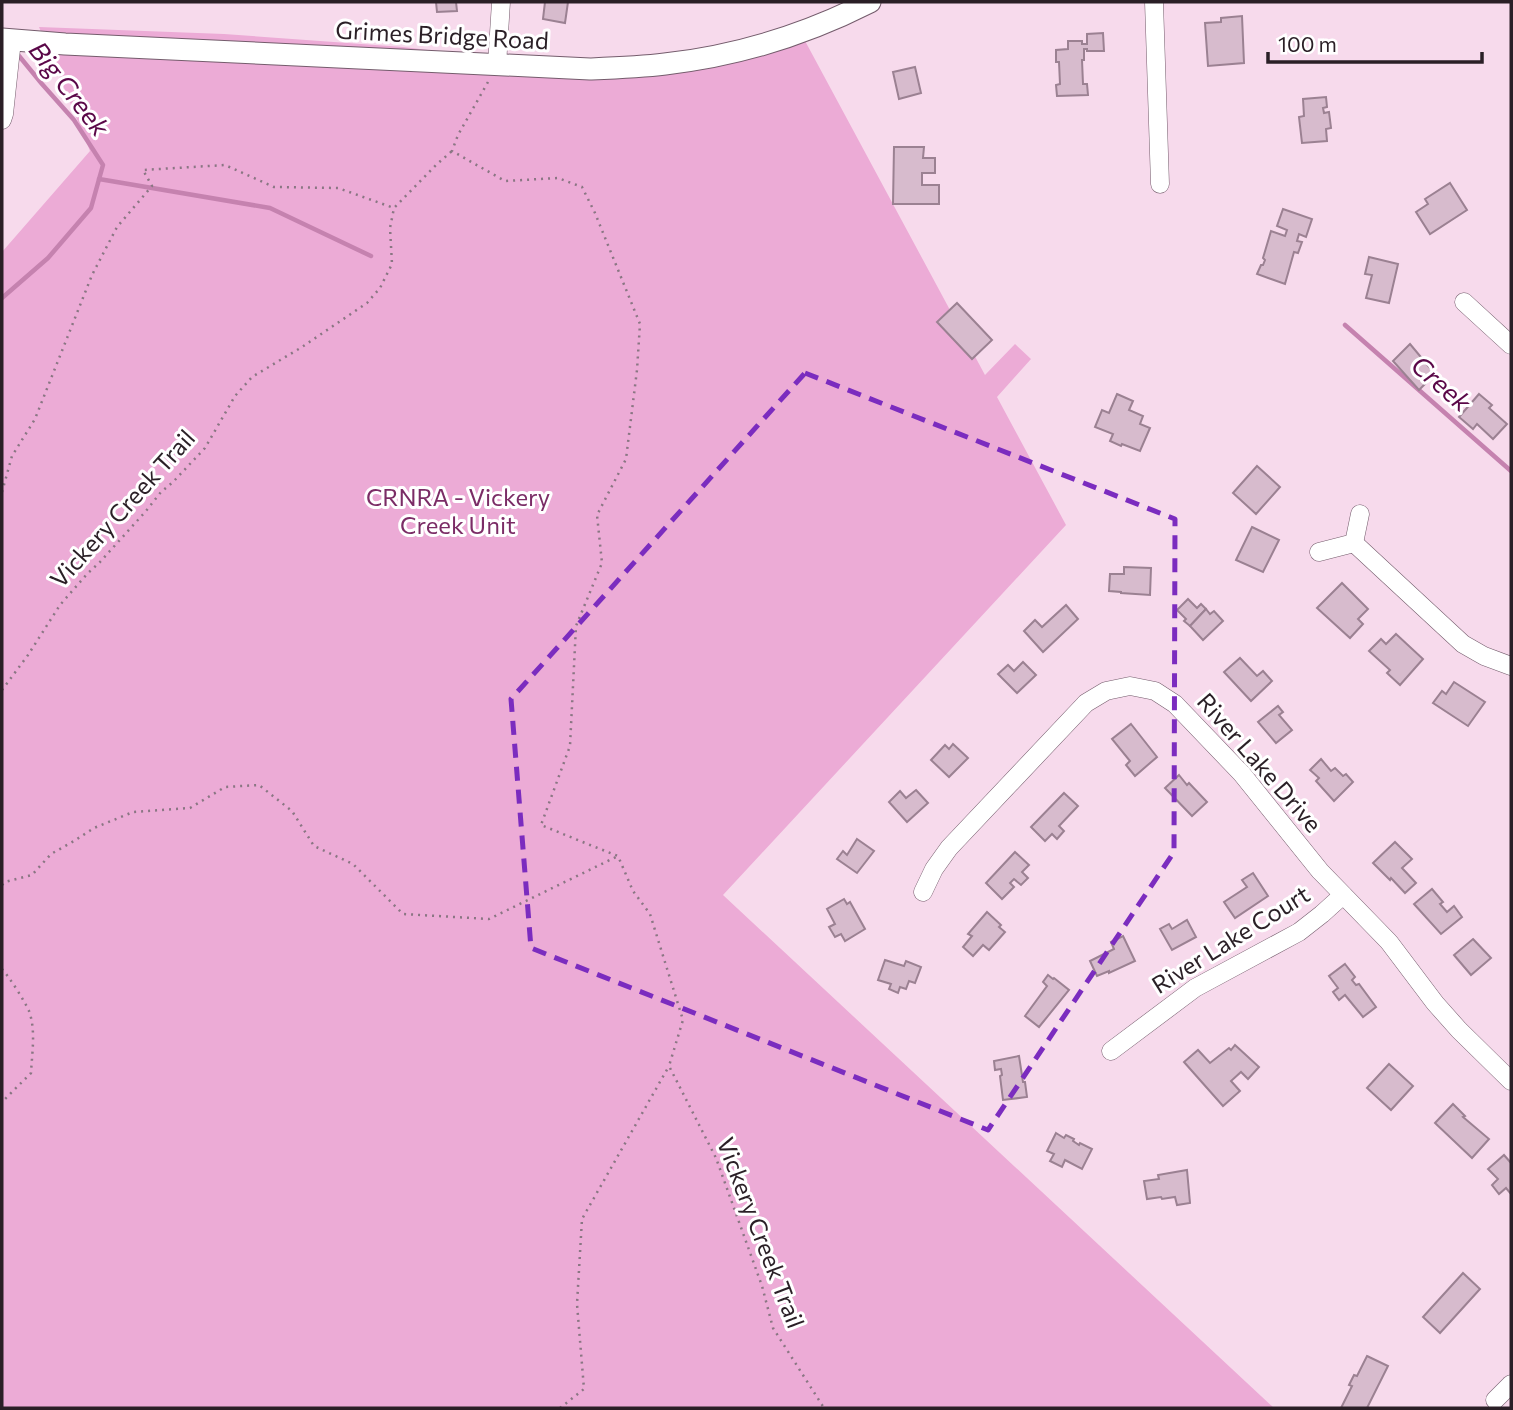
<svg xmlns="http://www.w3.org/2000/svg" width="1513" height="1410" font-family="Commissioner,sans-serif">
  <rect width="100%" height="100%" fill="#f7daec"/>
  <path fill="#ecabd6" d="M39,27L224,34L403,47L528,62L660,71L804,39L985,375L1015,344L1031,359L997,397L1066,525L723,895L1274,1408H2V252L90,151Z"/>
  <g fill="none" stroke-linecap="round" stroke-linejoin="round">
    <g stroke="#c582af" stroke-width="4.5">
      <path d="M99,179L270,208L371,256"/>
      <path d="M2,298L48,258L91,208L103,165L74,120L42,84L15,51"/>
      <path d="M1345,325L1511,471"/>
    </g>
  </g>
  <g fill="#d7bbcd" stroke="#9b8192" stroke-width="2">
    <path d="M436,2H456L457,11L437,12Z"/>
    <path d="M545,2H568L565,23L543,19Z"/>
    <path d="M1242,16L1244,63L1208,66L1205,23L1221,22V18Z"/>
    <path d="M1103,33L1104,51H1087V49H1084V60H1082L1083,84H1087L1088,95L1057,96L1056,85L1060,84L1059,62H1056V50L1068,49V41H1082V44H1087V34Z"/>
    <path d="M915,67L921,93L899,99L893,72Z"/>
    <path d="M1326,97L1327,107L1323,108L1324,113L1329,112L1331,128L1326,129L1327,141L1302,143L1299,117L1304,116L1303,99Z"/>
    <path d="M894,147H924L923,158H935V173H922V185H939V204H893Z"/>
    <path d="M1450,183L1467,210L1430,234L1416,212L1428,204L1425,199Z"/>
    <path d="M1283,209L1312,219L1306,237L1299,234L1297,241L1302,242L1298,253L1294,252L1285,284L1257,274L1261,265H1263L1265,260L1263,258L1271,231L1285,236L1287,230L1277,226Z"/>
    <path d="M1369,257L1398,264L1389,303L1366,298L1372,275L1365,274Z"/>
    <path d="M957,303L992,340L972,359L937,322Z"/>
    <path d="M1410,344L1435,374L1419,390L1393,361Z"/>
    <path d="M1117,394L1133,401L1129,410L1143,416L1140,424L1150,428L1140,451L1122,444L1121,446L1110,441L1113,434L1095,427L1102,410L1109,413Z"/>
    <path d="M1479,394L1492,405L1489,408L1507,424L1493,439L1477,424L1473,429L1459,417Z"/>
    <path d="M1257,466L1280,487L1256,514L1233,493Z"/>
    <path d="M1252,527L1279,540L1263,572L1236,560Z"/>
    <path d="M1124,567L1151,568L1150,595L1121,593V592L1109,591L1110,574H1124Z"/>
    <path d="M1342,583L1368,609L1358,619L1363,624L1350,638L1317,608Z"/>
    <path d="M1188,599L1197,608L1201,604L1206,609L1190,626L1184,621L1186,619L1177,610Z"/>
    <path d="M1066,605L1078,619L1043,652L1024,631L1035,620L1042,627Z"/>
    <path d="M1206,609L1210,614L1214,611L1223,621L1203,640L1190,626Z"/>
    <path d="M1396,634L1423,659L1400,685L1387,673L1390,670L1369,651L1381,639L1386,644Z"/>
    <path d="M1240,658L1257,676L1263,671L1272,681L1251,701L1224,672Z"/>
    <path d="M1023,662L1036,675L1017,693L998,674L1008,665L1014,671Z"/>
    <path d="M1454,682L1485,702L1468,726L1433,703L1442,691L1446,694Z"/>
    <path d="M1278,706L1283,712L1279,715L1292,730L1276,743L1258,722Z"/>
    <path d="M1131,724L1157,757L1135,776L1126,765L1130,761L1112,739Z"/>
    <path d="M953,744L968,758L949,777L931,760L945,745L949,749Z"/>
    <path d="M1321,759L1331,771L1335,768L1343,776L1346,774L1353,782L1334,801L1316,781L1319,778L1310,770Z"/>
    <path d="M1179,775L1187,785L1189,783L1207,802L1192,816L1165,788Z"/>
    <path d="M916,790L928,803L907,822L889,802L900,791L906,798Z"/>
    <path d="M1064,793L1078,806L1059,826L1064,831L1057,839L1052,834L1045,841L1031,827Z"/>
    <path d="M857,839L874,851L857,873L837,859L843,851L847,855Z"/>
    <path d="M1395,842L1412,859L1402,868L1416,883L1405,893L1391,878L1390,880L1373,863Z"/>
    <path d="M1015,852L1029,865L1022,872L1028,878L1021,885L1014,879L1010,883L1014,887L1002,899L986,883Z"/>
    <path d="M1253,873L1268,896L1235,918L1224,902L1247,887L1242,880Z"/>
    <path d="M1432,889L1443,902L1440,904L1447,912L1454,906L1462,917L1441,934L1414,904Z"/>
    <path d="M844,899L847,904L850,902L865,929L845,941L841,934L835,937L829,927L835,924L827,909Z"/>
    <path d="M987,912L1001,925L999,927L1005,932L989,950L983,945L973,956L963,947L972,936L968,934Z"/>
    <path d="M1187,920L1196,937L1172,950L1160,929L1169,924L1172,929Z"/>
    <path d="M1123,936L1135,961L1109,973V971L1097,976L1090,961L1114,949L1111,942Z"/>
    <path d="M1473,939L1491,958L1471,975L1454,955Z"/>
    <path d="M885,960L904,966L906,961L921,967L915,983L909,981L906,989L900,987L898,993L889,989L891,984L878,980Z"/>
    <path d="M1345,964L1355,977L1352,980L1356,985L1359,984L1376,1007L1363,1017L1345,995L1339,1000L1333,992L1338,988L1329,976Z"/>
    <path d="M1048,975L1053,979L1054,978L1069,990L1039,1027L1025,1016L1047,986L1043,982Z"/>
    <path d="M1235,1045L1259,1067L1248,1079L1241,1072L1231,1081L1240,1091L1223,1106L1184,1062L1198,1050L1210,1063L1229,1048L1231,1050Z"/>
    <path d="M1019,1056L1023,1082H1025L1027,1097L1003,1100L1000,1076L1002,1075L1001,1069L995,1070L994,1061Z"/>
    <path d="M1389,1064L1413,1086L1391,1110L1367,1088Z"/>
    <path d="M1453,1104L1465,1116L1463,1117L1489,1139L1472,1158L1435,1123Z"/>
    <path d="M1056,1133L1064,1138L1066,1135L1074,1139L1073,1141L1079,1145L1080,1143L1092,1149L1082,1169L1065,1160L1062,1167L1050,1161L1054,1154L1047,1151Z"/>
    <path d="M1504,1155L1511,1163V1194L1506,1188L1499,1194L1492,1185L1498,1179L1488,1169Z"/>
    <path d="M1187,1170L1190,1203L1177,1205L1175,1197L1162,1199L1161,1197L1147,1199L1144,1181L1159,1179L1158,1175Z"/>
    <path d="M1463,1273L1480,1289L1440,1333L1423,1317Z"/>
    <path d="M1367,1356L1388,1366L1367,1408H1341L1352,1386L1349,1385L1354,1375L1357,1376Z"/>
  </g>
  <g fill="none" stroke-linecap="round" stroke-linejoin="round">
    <g stroke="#745c6c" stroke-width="19">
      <g id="minor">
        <path d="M1154,2L1160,184"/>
        <path d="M497,65L501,2"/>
        <path d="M2,120L4,114L12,40"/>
        <path d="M1464,302L1511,345"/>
        <path d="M1354,543L1463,644L1484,656L1511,666"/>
        <path d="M1319,552L1354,543L1360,514"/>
        <path d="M923,892L934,869L949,848L1086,703L1106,691L1130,686L1155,691L1175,704L1242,774L1320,871L1389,942L1435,1003L1459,1030L1511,1081"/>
        <path d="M1111,1051L1195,988L1299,932L1322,914L1343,895"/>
        <path d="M1495,1400L1511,1384"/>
      </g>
    </g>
    <g stroke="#745c6c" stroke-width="23">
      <path id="tertiary" d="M2,39L65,44L590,69C615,68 641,67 665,64C736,56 807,34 870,2"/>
    </g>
    <g stroke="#8a7683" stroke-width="2.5" stroke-dasharray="2 5" stroke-linecap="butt">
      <path d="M488,82L458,135L452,151L505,181L558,178L582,187L595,213L640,324L637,370L626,459L597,515L602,563L576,626L570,746L541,825L590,845L618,856L633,891L650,914L683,1020L669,1066L716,1158L762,1286L773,1328L824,1408"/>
      <path d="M2,492L12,456L35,419L92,275L117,227L152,186L143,170L225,165L274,187L338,188L394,208"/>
      <path d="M2,690L28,655L60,605L87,574L100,562L146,511L161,492L173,482L205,448L235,396L252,377L302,347L367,303L380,288L392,264L390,228L394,208L436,165L452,151"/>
      <path d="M2,885L5,882L32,875L51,854L74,841L94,828L133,812L190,808L225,787L259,785L292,811L314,846L353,864L403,914L489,919L618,856"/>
      <path d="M2,969C10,978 24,1000 29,1011C36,1030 32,1053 31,1073L2,1102"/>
      <path d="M560,1408L584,1389L577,1304L582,1219L669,1066"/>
    </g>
    <use href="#minor" stroke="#fff" stroke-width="18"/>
    <use href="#tertiary" stroke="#fff" stroke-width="21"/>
  </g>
  <path fill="none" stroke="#7b2cbf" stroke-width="5" stroke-dasharray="14 9" stroke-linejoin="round" d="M805,373L1175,519L1174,852L988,1130L531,948L511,699Z"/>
  <g text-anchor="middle" stroke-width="6" stroke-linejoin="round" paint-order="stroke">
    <g font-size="24" fill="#2a1f26" stroke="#fff">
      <text transform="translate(442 36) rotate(3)" y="8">Grimes Bridge Road</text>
      <text transform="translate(123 509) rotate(-48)" y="8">Vickery Creek Trail</text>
      <text transform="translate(1259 763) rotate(49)" y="8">River Lake Drive</text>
      <text transform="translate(1231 940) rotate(-32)" y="8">River Lake Court</text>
      <text transform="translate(760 1233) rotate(69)" y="8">Vickery Creek Trail</text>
    </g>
    <g font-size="24" fill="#7b2c66" stroke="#fff">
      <text x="458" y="506">CRNRA - Vickery<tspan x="458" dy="28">Creek Unit</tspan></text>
    </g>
    <g font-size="26" font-style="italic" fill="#5a0748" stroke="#fff">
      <text transform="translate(69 89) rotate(52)" y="9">Big Creek</text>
      <text transform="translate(1441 384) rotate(41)" y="9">Creek</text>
    </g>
  </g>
  <rect width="1513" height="1410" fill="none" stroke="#2a1f26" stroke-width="7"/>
  <path d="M1268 52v10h214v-10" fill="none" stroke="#2a1f26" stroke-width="3.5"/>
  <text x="1278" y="52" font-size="21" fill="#2a1f26" stroke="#ffffff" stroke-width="5" paint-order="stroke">100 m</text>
</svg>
